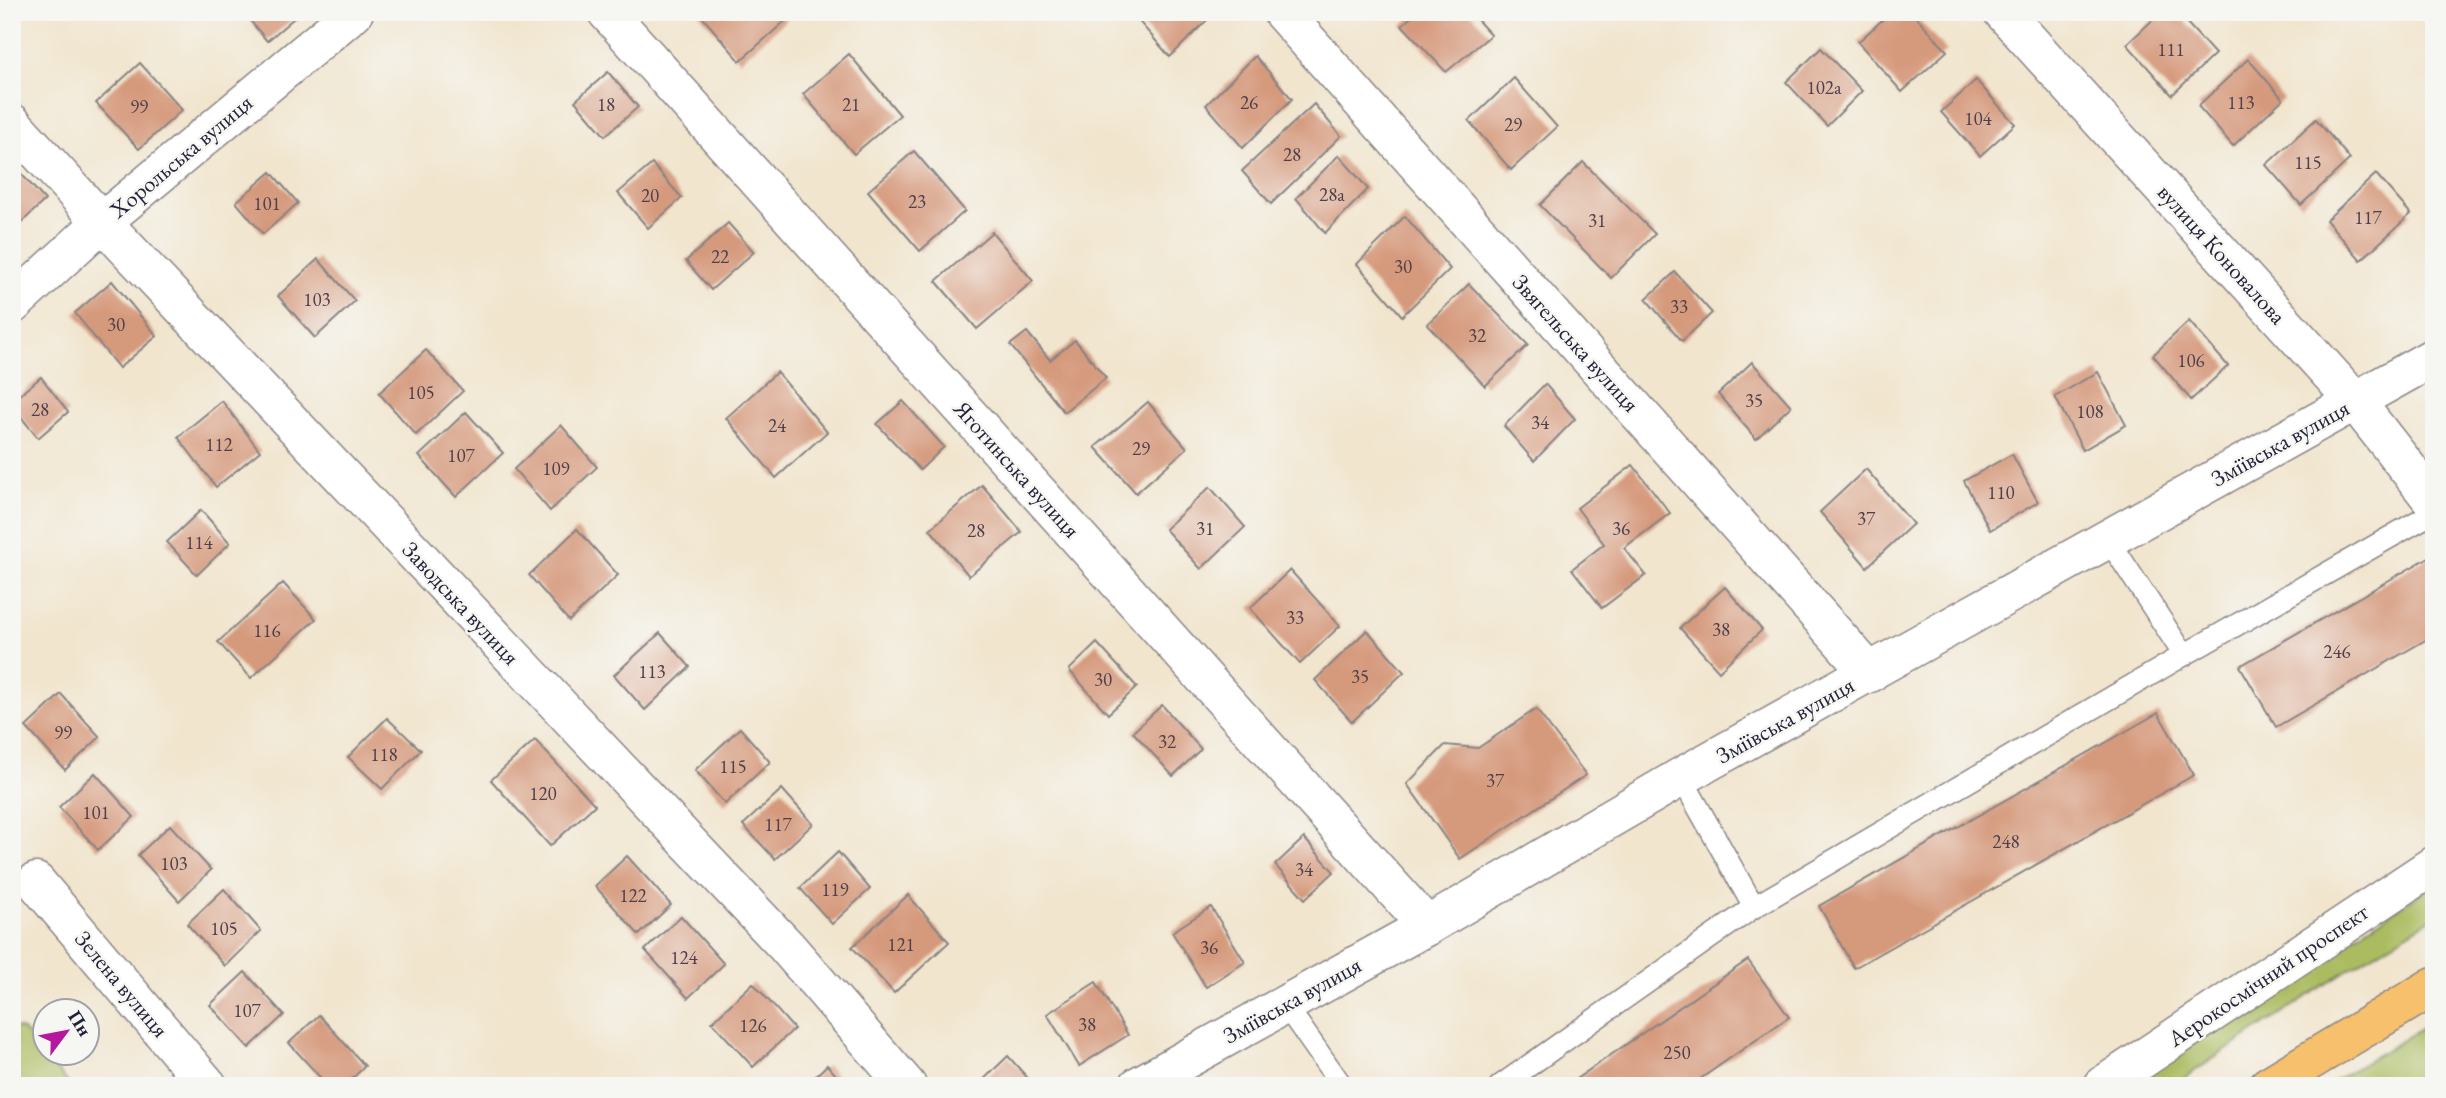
<svg xmlns="http://www.w3.org/2000/svg" width="2446" height="1098" font-family="'EB Garamond',serif">
  <rect width="100%" height="100%" fill="#f6f6f2"/>
  <filter id="ink" filterUnits="userSpaceOnUse"><feTurbulence type="fractalNoise" baseFrequency=".0143" numOctaves="2"/><feDisplacementMap in="SourceGraphic" scale="14" xChannelSelector="R" yChannelSelector="G"/><feConvolveMatrix kernelMatrix="1 2 1 2 8 2 1 2 1" color-interpolation-filters="sRGB"/></filter>
  <filter id="wash" filterUnits="userSpaceOnUse"><feTurbulence type="fractalNoise" baseFrequency=".00686" numOctaves="4" result="noise"/><feDisplacementMap in="SourceGraphic" scale="28" xChannelSelector="R" yChannelSelector="G"/><feGaussianBlur stdDeviation="1.57" result="paint"/><feColorMatrix in="noise" values="0 0 0 0 0 0 0 0 0 0 0 0 0 0 0 0 0 1.4 0 .05"/><feComposite in="paint" operator="in"/></filter>
  <g filter="url(#wash)">
    <rect width="100%" height="100%" fill="#f1e5ce"/>
    <g fill="#abbc60" stroke="#666f4e" stroke-width="2">
      <path d="M2434,885V917L2344,972L2172,1086H2121Z"/>
      <path d="M2434,1021V1071L2410,1086H2326Z"/>
      <path d="M12,1027L23,1030L71,1086H12Z"/>
    </g>
    <g id="blocks">
      <g fill="#d5997c">
        <path d="M243,12H301L267,41Z"/>
        <path d="M698,12H789L792,15L740,61Z"/>
        <path d="M1141,12H1215L1170,57L1136,18Z"/>
        <path d="M1417,12H1470L1491,35L1446,72L1402,25Z"/>
        <path d="M1891,12H1912L1947,51L1902,92L1858,42Z"/>
        <path d="M2161,12H2177L2215,54L2172,95L2127,44Z"/>
        <path d="M1821,48L1862,91L1827,126L1786,82Z"/>
        <path d="M849,54L900,115L854,154L803,94Z"/>
        <path d="M1255,56L1292,99L1243,148L1206,105Z"/>
        <path d="M2248,59L2283,99L2233,146L2198,106Z"/>
        <path d="M140,63L182,110L139,149L96,103Z"/>
        <path d="M608,72L638,107L605,136L575,101Z"/>
        <path d="M1514,78L1557,127L1511,170L1469,121Z"/>
        <path d="M1976,80L2015,124L1980,156L1941,112Z"/>
        <path d="M1314,104L1341,136L1271,204L1242,171Z"/>
        <path d="M2316,119L2350,159L2301,205L2266,165Z"/>
        <path d="M914,151L965,211L920,251L868,191Z"/>
        <path d="M1339,155L1368,189L1325,233L1296,198Z"/>
        <path d="M1583,162L1655,234L1611,278L1540,205Z"/>
        <path d="M652,164L682,198L648,228L618,193Z"/>
        <path d="M15,167L45,200L12,232V169Z"/>
        <path d="M271,172L298,203L263,234L236,202Z"/>
        <path d="M2376,174L2411,214L2361,260L2326,220Z"/>
        <path d="M1405,216L1450,269L1402,316L1357,264Z"/>
        <path d="M728,223L754,252L711,290L686,261Z"/>
        <path d="M992,232L1033,281L977,329L936,281Z"/>
        <path d="M318,259L355,301L315,338L278,296Z"/>
        <path d="M1675,272L1712,313L1682,341L1646,299Z"/>
        <path d="M112,281L157,336L119,368L75,313Z"/>
        <path d="M1469,284L1528,345L1485,386L1427,324Z"/>
        <path d="M2189,321L2228,366L2191,400L2153,355Z"/>
        <path d="M1027,332L1050,360L1075,340L1106,378L1064,412L1010,345Z"/>
        <path d="M426,350L463,391L416,435L379,393Z"/>
        <path d="M1752,362L1791,406L1756,439L1718,394Z"/>
        <path d="M777,372L827,432L776,478L726,418Z"/>
        <path d="M2098,372L2126,425L2083,450L2055,397Z"/>
        <path d="M41,377L68,412L38,438L12,406V401Z"/>
        <path d="M1545,384L1575,419L1534,461L1504,426Z"/>
        <path d="M222,401L260,451L216,487L178,437Z"/>
        <path d="M903,401L944,447L920,470L877,424Z"/>
        <path d="M1148,402L1187,448L1136,493L1095,447Z"/>
        <path d="M466,412L503,453L456,497L419,456Z"/>
        <path d="M561,425L597,467L550,511L514,469Z"/>
        <path d="M2012,454L2038,502L1990,530L1964,481Z"/>
        <path d="M1633,465L1670,513L1624,548L1646,575L1602,608L1572,569L1604,544L1577,508Z"/>
        <path d="M1866,469L1913,524L1867,567L1820,512Z"/>
        <path d="M982,485L1022,532L969,576L930,529Z"/>
        <path d="M1210,487L1245,527L1201,569L1165,529Z"/>
        <path d="M201,510L230,543L197,575L167,542Z"/>
        <path d="M577,529L618,575L569,621L529,575Z"/>
        <path d="M2431,556L2434,561V635L2276,727L2240,666Z"/>
        <path d="M1290,570L1340,626L1300,664L1250,608Z"/>
        <path d="M283,583L316,619L251,678L218,642Z"/>
        <path d="M1725,587L1762,630L1719,671L1680,628Z"/>
        <path d="M1367,630L1404,672L1352,722L1315,680Z"/>
        <path d="M660,633L690,667L645,710L614,675Z"/>
        <path d="M1097,643L1137,687L1108,714L1069,670Z"/>
        <path d="M61,694L100,737L65,770L26,727Z"/>
        <path d="M1162,705L1201,749L1173,776L1133,732Z"/>
        <path d="M1536,709L1586,775L1460,859L1407,784L1445,745L1478,748Z"/>
        <path d="M2158,713L2194,775L1854,968L1819,906Z"/>
        <path d="M387,718L421,750L382,789L348,757Z"/>
        <path d="M740,728L770,762L725,804L695,770Z"/>
        <path d="M535,740L595,805L550,846L491,780Z"/>
        <path d="M95,773L134,817L98,850L59,807Z"/>
        <path d="M782,789L813,824L775,859L743,825Z"/>
        <path d="M170,825L211,870L179,901L138,855Z"/>
        <path d="M1304,838L1334,872L1305,899L1275,865Z"/>
        <path d="M838,852L870,889L832,924L800,888Z"/>
        <path d="M627,856L671,905L639,935L595,886Z"/>
        <path d="M224,889L261,931L225,966L187,924Z"/>
        <path d="M908,895L949,942L894,993L852,947Z"/>
        <path d="M1211,907L1245,962L1206,987L1172,932Z"/>
        <path d="M681,916L724,964L688,998L645,950Z"/>
        <path d="M1748,960L1789,1017L1690,1086H1566Z"/>
        <path d="M245,972L284,1015L249,1048L210,1005Z"/>
        <path d="M1096,982L1128,1035L1079,1066L1047,1014Z"/>
        <path d="M753,983L794,1029L753,1067L712,1022Z"/>
        <path d="M319,1015L365,1066L345,1086H328L289,1043Z"/>
        <path d="M1008,1056L1033,1084L1031,1086H977Z"/>
        <path d="M827,1065L846,1086H805Z"/>
      </g>
    </g>
  </g>
  <g filter="url(#ink)">
    <use href="#blocks" fill-opacity="0" stroke="#8a8484" stroke-width="2"/>
    <g fill="none" stroke-linecap="round" stroke-linejoin="round">
      <g stroke="#8a8484" stroke-width="24">
        <g id="lane">
          <path d="M2108,539L2184,655"/>
          <path d="M1681,777L1754,907"/>
          <path d="M1284,1003L1342,1086"/>
          <path d="M1500,1086L1754,907L2184,655L2434,512"/>
        </g>
      </g>
      <g stroke="#8a8484" stroke-width="41">
        <g id="street">
          <path d="M607,12L1427,926"/>
          <path d="M1282,12L1870,673"/>
          <path d="M2003,12L2355,401L2434,502"/>
          <path d="M12,123L102,222L787,947L907,1086"/>
          <path d="M12,305L102,222L354,12"/>
          <path d="M36,882L208,1086"/>
          <path d="M1138,1086L1427,926L1681,777L2434,357"/>
          <path d="M2102,1086L2434,865"/>
        </g>
      </g>
      <g stroke="#8a8484" stroke-width="41">
        <path id="primary" d="M2268,1086L2434,986"/>
      </g>
      <use href="#lane" stroke="#fff" stroke-width="21"/>
      <use href="#street" stroke="#fff" stroke-width="38"/>
      <use href="#primary" stroke="#f7c06c" stroke-width="38"/>
    </g>
  </g>
  <g text-anchor="middle" stroke-width="5" stroke-linejoin="round" paint-order="stroke">
    <g font-size="19" fill="#4f404b">
      <text x="2171" y="56">111</text>
      <text x="1824" y="94">102а</text>
      <text x="1249" y="109">26</text>
      <text x="2241" y="109">113</text>
      <text x="606" y="111">18</text>
      <text x="851" y="111">21</text>
      <text x="139" y="113">99</text>
      <text x="1978" y="125">104</text>
      <text x="1513" y="131">29</text>
      <text x="1292" y="161">28</text>
      <text x="2308" y="169">115</text>
      <text x="1332" y="201">28а</text>
      <text x="650" y="202">20</text>
      <text x="917" y="208">23</text>
      <text x="267" y="210">101</text>
      <text x="2368" y="224">117</text>
      <text x="1597" y="227">31</text>
      <text x="720" y="263">22</text>
      <text x="1403" y="273">30</text>
      <text x="317" y="306">103</text>
      <text x="1679" y="313">33</text>
      <text x="116" y="331">30</text>
      <text x="1477" y="342">32</text>
      <text x="2191" y="367">106</text>
      <text x="421" y="399">105</text>
      <text x="1754" y="407">35</text>
      <text x="40" y="416">28</text>
      <text x="2090" y="418">108</text>
      <text x="1540" y="429">34</text>
      <text x="777" y="432">24</text>
      <text x="219" y="451">112</text>
      <text x="1141" y="455">29</text>
      <text x="461" y="462">107</text>
      <text x="556" y="475">109</text>
      <text x="2001" y="499">110</text>
      <text x="1866" y="525">37</text>
      <text x="1205" y="535">31</text>
      <text x="1621" y="535">36</text>
      <text x="976" y="537">28</text>
      <text x="199" y="549">114</text>
      <text x="1295" y="624">33</text>
      <text x="1721" y="636">38</text>
      <text x="267" y="637">116</text>
      <text x="2337" y="658">246</text>
      <text x="652" y="678">113</text>
      <text x="1360" y="683">35</text>
      <text x="1103" y="686">30</text>
      <text x="63" y="739">99</text>
      <text x="1167" y="748">32</text>
      <text x="384" y="761">118</text>
      <text x="733" y="773">115</text>
      <text x="1495" y="787">37</text>
      <text x="543" y="800">120</text>
      <text x="96" y="819">101</text>
      <text x="778" y="831">117</text>
      <text x="2006" y="848">248</text>
      <text x="174" y="870">103</text>
      <text x="1304" y="876">34</text>
      <text x="835" y="896">119</text>
      <text x="633" y="902">122</text>
      <text x="224" y="935">105</text>
      <text x="901" y="951">121</text>
      <text x="1209" y="954">36</text>
      <text x="684" y="964">124</text>
      <text x="247" y="1017">107</text>
      <text x="1087" y="1031">38</text>
      <text x="753" y="1032">126</text>
      <text x="1677" y="1059">250</text>
    </g>
    <g font-size="23" fill="#22223b" stroke="#f6f6f2">
      <text transform="translate(181 156) rotate(-40)" y="8">Хорольська вулиця</text>
      <text transform="translate(2222 254) rotate(48)" y="8">вулиця Коновалова</text>
      <text transform="translate(1576 343) rotate(48)" y="8">Звягельська вулиця</text>
      <text transform="translate(2280 443) rotate(-29)" y="8">Зміївська вулиця</text>
      <text transform="translate(1017 469) rotate(48)" y="8">Яготинська вулиця</text>
      <text transform="translate(461 603) rotate(47)" y="8">Заводська вулиця</text>
      <text transform="translate(1785 720) rotate(-29)" y="8">Зміївська вулиця</text>
      <text transform="translate(2268 975) rotate(-34)" y="8">Аерокосмічний проспект</text>
      <text transform="translate(122 984) rotate(50)" y="8">Зелена вулиця</text>
      <text transform="translate(1292 1000) rotate(-29)" y="8">Зміївська вулиця</text>
    </g>
  </g>
  <rect width="2446" height="1098" fill="none" stroke="#f6f6f2" stroke-width="42"/>
  <g transform="translate(66 1032) rotate(58)"><circle r="33" fill="#f6f6f2" stroke="#a1a1a9" stroke-width="2"/>
  <path d="M0-5L12 26L0 18L-12 26Z" fill="#b5179e"/>
  <text y="-10" font-size="19" font-weight="bold" text-anchor="middle" fill="#22223b">Пн</text>
  </g>
</svg>
